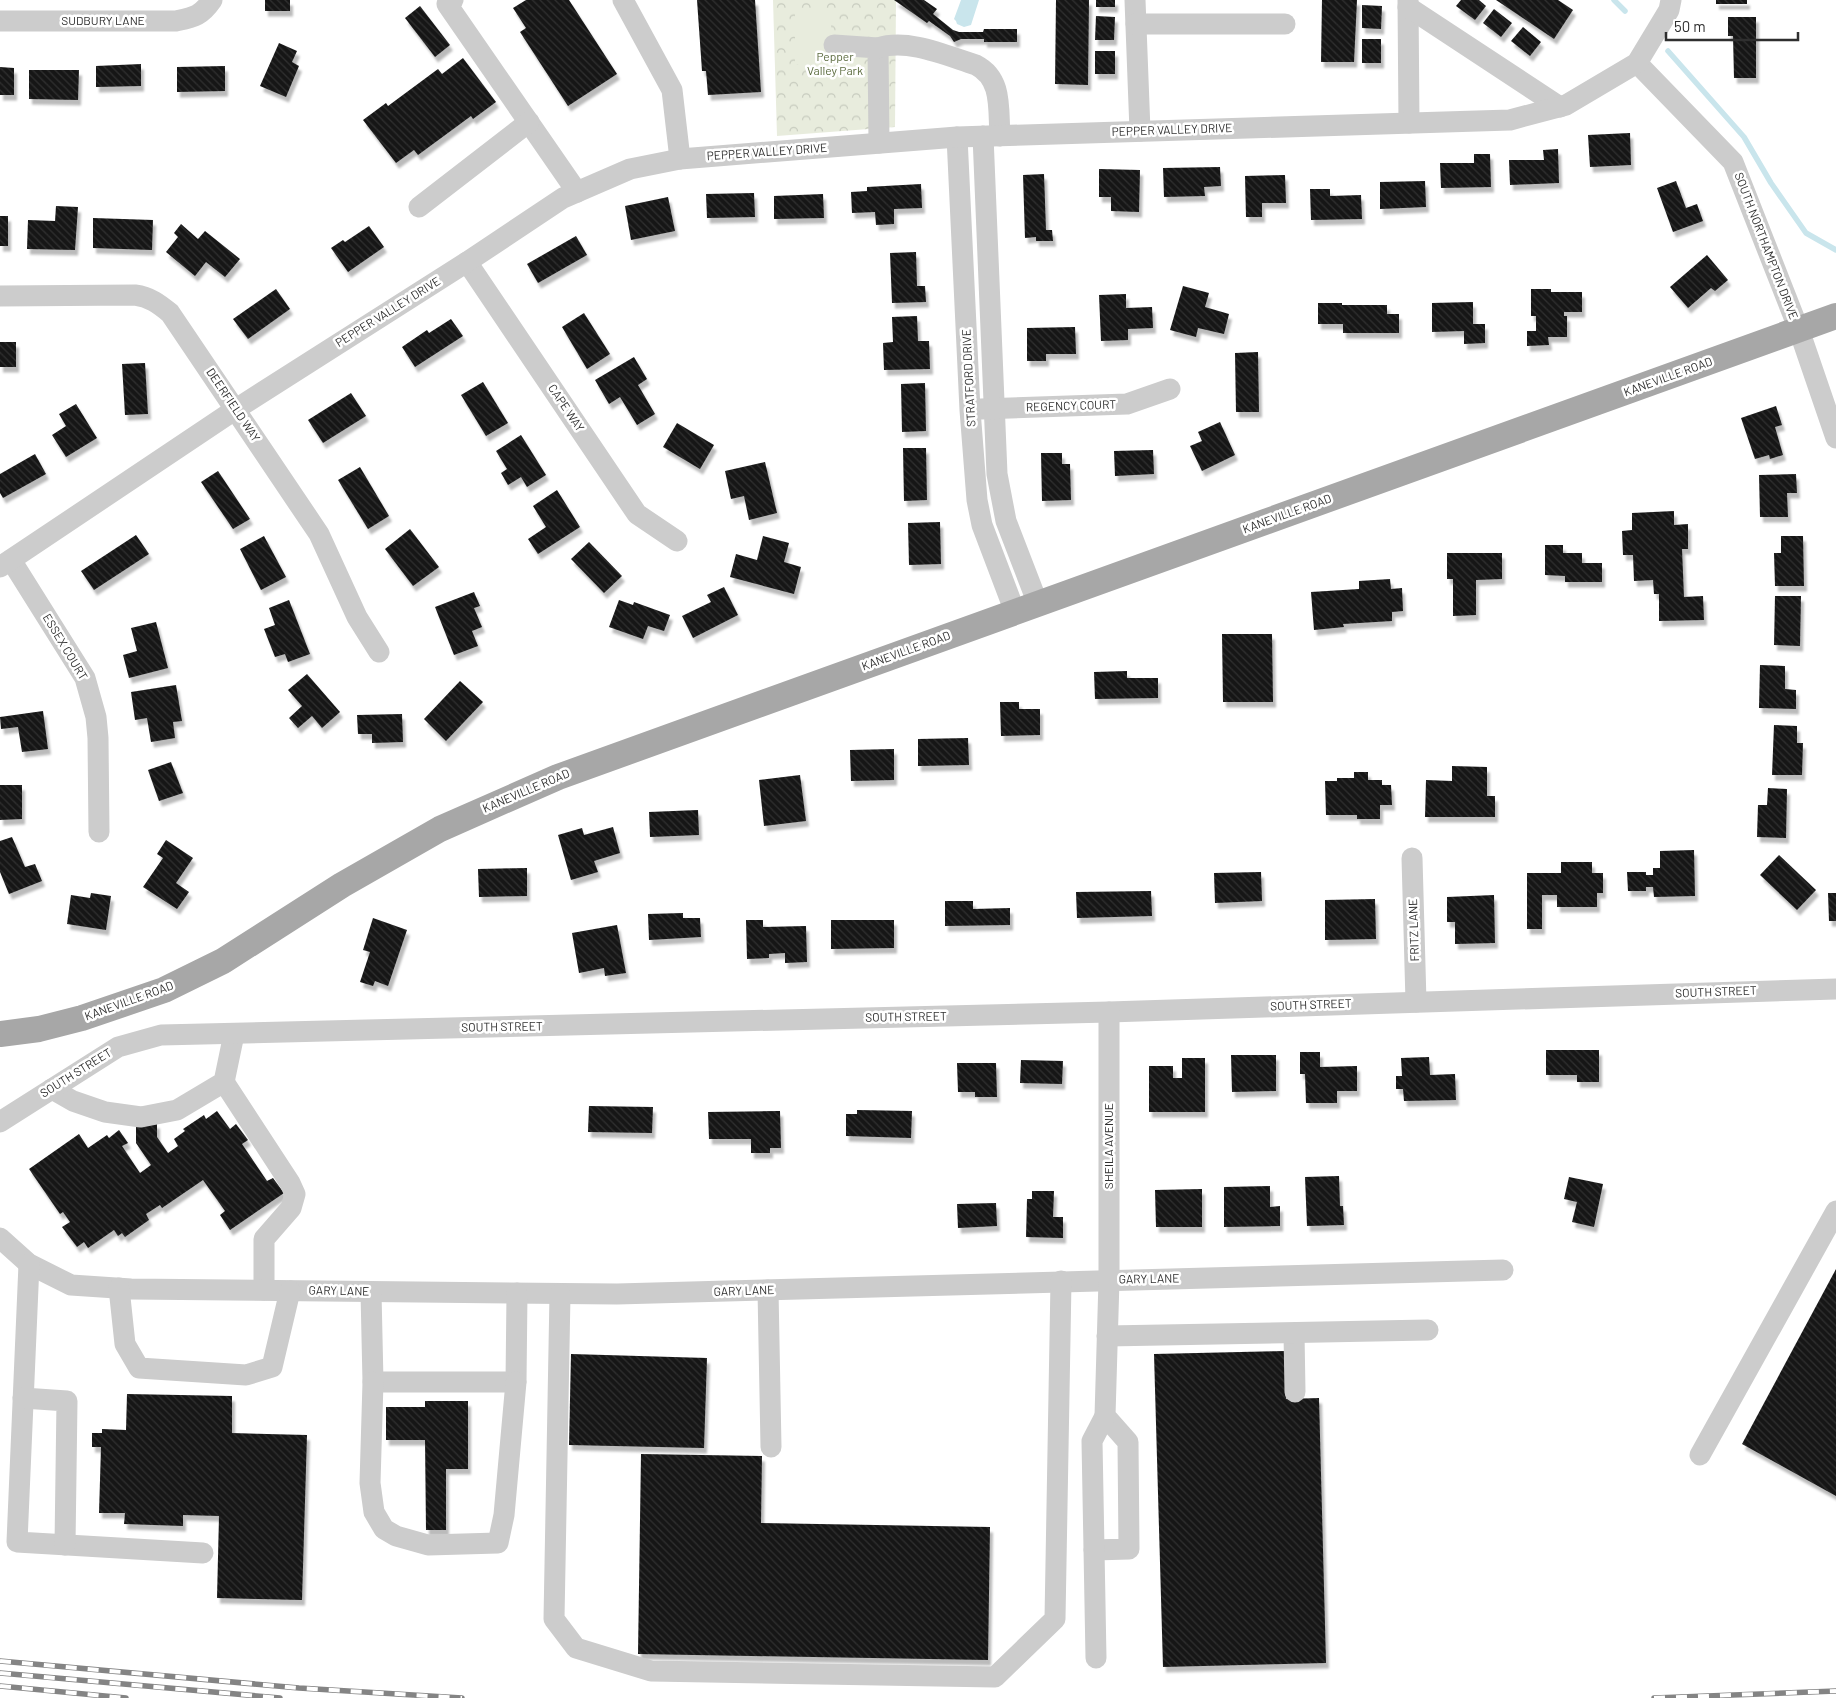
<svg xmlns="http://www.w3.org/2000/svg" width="1836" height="1698" font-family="Barlow,sans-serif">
  <defs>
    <pattern id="park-crowns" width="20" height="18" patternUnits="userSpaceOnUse" patternTransform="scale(1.25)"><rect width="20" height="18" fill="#e8ecdd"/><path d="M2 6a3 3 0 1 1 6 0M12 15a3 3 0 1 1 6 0" fill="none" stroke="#c7cbbe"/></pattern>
    <pattern id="building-back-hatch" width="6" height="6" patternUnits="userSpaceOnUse" patternTransform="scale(1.25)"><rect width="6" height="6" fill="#161616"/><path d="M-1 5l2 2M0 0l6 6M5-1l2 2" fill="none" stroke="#303030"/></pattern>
    <filter id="shadow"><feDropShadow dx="3" dy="5.5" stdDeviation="1" flood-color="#0004"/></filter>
  </defs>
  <rect width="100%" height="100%" fill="#fff"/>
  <path fill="url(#park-crowns)" d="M773,0H896L895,127L777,136Z"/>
  <path fill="#e8ecdd" d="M795,9H831V65L795,64Z"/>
  <path fill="#c9e5ec" d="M961,0H979L971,25L964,27L957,24L956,21L954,19Z"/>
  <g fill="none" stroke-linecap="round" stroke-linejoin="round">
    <g stroke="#c9e5ec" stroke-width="5.5">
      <path d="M1614,0L1625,11"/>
      <path d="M1668,51L1744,137L1771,183L1806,233L1836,250"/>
    </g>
  </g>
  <g fill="url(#building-back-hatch)" filter="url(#shadow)">
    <rect x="265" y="0" width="25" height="11"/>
    <path d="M526,0H569L617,74L568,106L520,32L526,28L513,8Z"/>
    <path d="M697,0H755L761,92L708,95L706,71H702Z"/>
    <path d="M894,0H924L937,9L933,14L953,30L959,32H983L984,29H1017V42H984V39H961L954,42L950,36L929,21L927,23Z"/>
    <path d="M1056,0H1089L1088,85L1055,84Z"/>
    <rect x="1096" y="0" width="19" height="7"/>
    <path d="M1322,0H1357L1354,62H1321Z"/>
    <path d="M1461,0H1479L1486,6L1475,20L1456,6Z"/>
    <path d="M1496,0H1558L1573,10L1554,39Z"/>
    <rect x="1716" y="0" width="31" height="4"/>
    <path d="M1362,5L1382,6L1381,29L1362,28Z"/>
    <path d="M420,6L450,45L435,57L405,18Z"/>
    <path d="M1494,9L1512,23L1501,37L1483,23Z"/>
    <path d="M1096,16L1115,17L1114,40H1095Z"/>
    <path d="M1728,17H1756V78H1734L1733,36H1728Z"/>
    <path d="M1523,27L1541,42L1530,56L1511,41Z"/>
    <rect x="1362" y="39" width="19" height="24"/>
    <path d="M279,43L297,51L292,62L299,66L286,97L260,86Z"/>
    <rect x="1095" y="51" width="20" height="23"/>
    <path d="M463,58L496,102L473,119L471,116L418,155L414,150L396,163L363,120L386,103L388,106L438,69L442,74Z"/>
    <path d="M141,64V86L96,87V66Z"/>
    <path d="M225,66V91L177,92V67Z"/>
    <path d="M0,67L14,68V95H0Z"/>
    <path d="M29,70H79L78,100L29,99Z"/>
    <path d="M1630,133L1631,165L1590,167L1588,135Z"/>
    <path d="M1558,149L1559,183L1510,185L1509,160H1544L1543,150Z"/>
    <path d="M1474,154H1490L1491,187L1441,188L1440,163H1474Z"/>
    <path d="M1220,167L1221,186L1204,187L1205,196L1164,197L1163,168Z"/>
    <path d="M1099,169L1140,170L1139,212L1111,211V197H1099Z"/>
    <path d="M1044,174L1046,230H1052L1053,241H1036V237L1025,238L1023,175Z"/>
    <path d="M1285,175L1286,203H1262V217H1246L1245,176Z"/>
    <path d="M1425,181L1426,207L1380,209V182Z"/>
    <path d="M1676,181L1686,208L1697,204L1703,221L1673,232L1657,188Z"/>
    <path d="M921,184L922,208L894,209V224L876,225L875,212L852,213L851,192L867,191V187Z"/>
    <path d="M1310,189H1330V196L1361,195L1362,219L1311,220Z"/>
    <path d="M754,193L755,217L707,218L706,194Z"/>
    <path d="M823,194L824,218L774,219V196Z"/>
    <path d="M668,197L675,231L631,240L625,206Z"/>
    <path d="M56,206L78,207L75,250L27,249L28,220L55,221Z"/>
    <rect x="0" y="216" width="8" height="30"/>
    <path d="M93,218L153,220L152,250L93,248Z"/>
    <path d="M181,224L198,239L205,231L240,259L225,277L206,262L195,276L166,252L178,237L174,233Z"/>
    <path d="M369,226L384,247L348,272L331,248L343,240L345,242Z"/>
    <path d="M576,236L587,255L538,283L527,264Z"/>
    <path d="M916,252L917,286H925L926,302L892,303L890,253Z"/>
    <path d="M1707,255L1728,280L1715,291L1711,288L1688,308L1670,287Z"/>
    <path d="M1183,286L1209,293L1205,307L1229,314L1224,334L1198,328L1196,337L1170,330Z"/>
    <path d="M276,289L290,309L248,339L233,319Z"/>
    <path d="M1531,289H1551V292H1582V312H1564V316H1567V337H1548L1549,345L1527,346V331H1536V316H1531Z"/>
    <path d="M1126,294V308L1152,307L1153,328L1128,329V340L1101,341L1099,295Z"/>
    <path d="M1473,302V324H1485V343L1464,344V331L1432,332V303Z"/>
    <path d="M1318,303H1342V305H1387V314H1399V333H1343V324H1318Z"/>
    <path d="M584,313L610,354L587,369L562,327Z"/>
    <path d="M917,316L918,341H929L930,369L884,370L883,343L893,342L892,317Z"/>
    <path d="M451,319L463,336L415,367L402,347L427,330L429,333Z"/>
    <path d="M1075,327L1076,354H1046V361H1027V328Z"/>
    <rect x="0" y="342" width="16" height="25"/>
    <path d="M1258,352L1259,412H1236L1235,353Z"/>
    <path d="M634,357L647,379L638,385L655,414L637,425L620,397L609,404L595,380Z"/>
    <path d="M145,363L148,414L125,415L122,364Z"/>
    <path d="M483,382L508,423L486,436L461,395Z"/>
    <path d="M925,383L926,431L902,432L901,384Z"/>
    <path d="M351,393L366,416L323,443L308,420Z"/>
    <path d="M76,404L97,438L66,457L52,435L66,426L59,414Z"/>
    <path d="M1776,406L1782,425L1775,427L1783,455L1770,459L1769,455L1755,459L1741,418Z"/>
    <path d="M1220,422L1235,455L1202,471L1190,446L1202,441L1198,432Z"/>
    <path d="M677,423L714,445L700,469L663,447Z"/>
    <path d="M521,435L546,475L527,487L521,477L508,485L501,473L507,469L496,451Z"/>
    <path d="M903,448H926L927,500L904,501Z"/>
    <path d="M1153,450L1154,474L1115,476L1114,451Z"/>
    <path d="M1041,453H1062V464H1070L1071,500L1042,501Z"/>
    <path d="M35,454L46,474L3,498L0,493V474Z"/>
    <path d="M765,462L777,513L749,520L744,496L731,499L725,471Z"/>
    <path d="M360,467L389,516L368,529L338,480Z"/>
    <path d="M218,471L250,519L233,529L201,482Z"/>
    <path d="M1796,474L1797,493H1787L1788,517H1760L1759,475Z"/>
    <path d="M557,490L580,527L538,554L528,539L546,527L533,506Z"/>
    <path d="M1674,511V525L1688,524V549H1682L1684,597L1703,596L1704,620L1659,621V594H1654L1653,580L1634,581L1633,555H1623L1622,531L1632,530V513Z"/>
    <path d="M940,522L941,564L909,565L908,523Z"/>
    <path d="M410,529L439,567L413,586L385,549Z"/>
    <path d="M136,535L149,554L94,590L81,571Z"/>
    <path d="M264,536L286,577L261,590L240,549Z"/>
    <path d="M763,536L789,543L784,562L801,567L794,594L730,577L736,554L757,560Z"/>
    <path d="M1781,536H1803L1804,586H1775L1774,553H1781Z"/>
    <path d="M589,542L622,576L604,593L571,559Z"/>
    <path d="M1545,545H1563V553H1582V563H1602V582H1565V576L1545,575Z"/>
    <path d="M1447,553H1502V579L1476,580V615L1453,616V579H1447Z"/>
    <path d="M1390,579L1391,589L1402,588L1403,611L1392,612V621L1343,624L1344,627L1314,630L1311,592L1359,589V581Z"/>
    <path d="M724,587L738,615L693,638L682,616L711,602L707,595Z"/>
    <path d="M474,592L480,606L474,608L482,627L472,631L478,646L454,655L435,607Z"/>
    <path d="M1775,596H1801L1800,646L1774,645Z"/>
    <path d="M289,600L310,654L288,662L285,654L275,657L264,629L275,625L269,608Z"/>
    <path d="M619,600L633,605L634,602L670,615L664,631L648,626L643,639L609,627Z"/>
    <path d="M156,622L168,668L129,678L123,655L137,651L131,628Z"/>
    <path d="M1222,634H1272L1273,702H1223Z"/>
    <path d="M1760,665L1785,666V689L1796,690V709L1759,708Z"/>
    <path d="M1127,671V678H1158V698L1095,699L1094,672Z"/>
    <path d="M307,674L340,712L322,728L312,716L298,728L289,718L302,706L288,690Z"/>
    <path d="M460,681L483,702L446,741L424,719Z"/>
    <path d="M176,685L182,721L173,722L175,738L151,742L147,718L135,720L131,692Z"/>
    <path d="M1000,702H1019V709H1040V735L1001,736Z"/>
    <path d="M43,711L48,749L22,752L18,727L1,729L0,717Z"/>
    <path d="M402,714L403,742L372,743V734H358L357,715Z"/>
    <path d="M1774,725L1797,726V743H1803L1802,775H1772Z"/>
    <path d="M968,738L969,765L918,766V739Z"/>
    <path d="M894,749V780L851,781L850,750Z"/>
    <path d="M171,762L183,793L159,801L148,770Z"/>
    <path d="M1452,766L1487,767V796H1495V817H1425L1426,780L1452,781Z"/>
    <path d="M1354,772H1368V780H1382V785H1391L1392,805H1380V819H1357V815H1326L1325,781H1337V778H1354Z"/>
    <path d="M800,775L806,821L764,826L759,780Z"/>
    <path d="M0,785H22V819L0,820Z"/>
    <path d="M1768,788L1787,789L1786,838L1757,837L1758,805H1767Z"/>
    <path d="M698,810L699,835L650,837L649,812Z"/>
    <path d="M613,827L620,853L594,861L598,872L571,880L558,835L582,828L584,835Z"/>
    <path d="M12,837L25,867L35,864L42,881L9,894L0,872V841Z"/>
    <path d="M166,840L193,858L176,883L189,892L177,909L143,887L163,858L157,854Z"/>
    <path d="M1694,850L1695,896L1654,897L1653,887H1646V891H1628L1627,872H1646V875H1653V868H1660V851Z"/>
    <path d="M1779,855L1816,890L1797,910L1760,875Z"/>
    <path d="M1561,862H1592V873H1603V893H1597V907H1557V895H1542V929H1527V873H1561Z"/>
    <path d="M527,868V896L479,897L478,869Z"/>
    <path d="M1261,872L1262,901L1215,903L1214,873Z"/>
    <path d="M1151,891L1152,916L1077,918L1076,892Z"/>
    <path d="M91,893L111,896L106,930L67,924L71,895L90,898Z"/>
    <path d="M1828,893H1836V921H1829Z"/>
    <path d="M1494,895L1495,943L1455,944V922H1447V897Z"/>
    <path d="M1375,899L1376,939L1325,940V900Z"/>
    <path d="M945,901H973V909L1010,908V925L945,926Z"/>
    <path d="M683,913V918H700L701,937L649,940L648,914Z"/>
    <path d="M373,918L407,930L388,986L375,981L373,986L360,982L370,952L363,950Z"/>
    <path d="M746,920H763V927L806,926L807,962L785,963V953L769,954V958L747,959Z"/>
    <path d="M831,920H894V948L831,949Z"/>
    <path d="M617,925L626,973L605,976L604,968L579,973L572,933Z"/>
    <path d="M1546,1050H1599V1082H1577V1075H1546Z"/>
    <path d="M1300,1052H1320V1067L1357,1066V1091H1337V1103H1306L1305,1074H1300Z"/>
    <path d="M1231,1055H1276V1091L1232,1092Z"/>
    <path d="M1429,1057L1430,1075L1455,1074L1456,1100L1404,1101L1403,1089H1396V1076H1402L1401,1058Z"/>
    <path d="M1182,1058H1205V1112H1149V1066H1173V1078H1182Z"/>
    <path d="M1021,1060L1063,1061L1062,1084L1020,1083Z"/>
    <path d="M957,1063H996L997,1097H975V1092H958Z"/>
    <path d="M589,1106L653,1107L652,1133L588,1132Z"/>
    <path d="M857,1110L912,1111L911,1138L846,1136V1114H857Z"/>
    <path d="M217,1111L230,1129L236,1124L248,1140L242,1144L267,1181L273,1178L284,1193L230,1230L220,1215L225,1211L203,1180L162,1208L160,1205L146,1214L149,1220L125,1237L122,1233L118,1236L114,1230L88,1248L84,1242L77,1247L62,1227L70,1222L63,1212L60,1214L29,1169L79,1134L88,1148L107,1135L109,1138L119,1130L128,1143L122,1146L140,1173L151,1165L136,1143V1123H157V1137L168,1153L178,1146L174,1139L185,1131L183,1129L204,1115L206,1119Z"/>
    <path d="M780,1111L781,1148H770V1153H751V1139H709L708,1112Z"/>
    <path d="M1339,1176L1340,1206H1343L1344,1225L1307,1226L1305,1177Z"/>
    <path d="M1569,1177L1603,1184L1594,1227L1572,1222L1577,1202L1564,1199Z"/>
    <path d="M1270,1186V1207L1280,1206V1226L1224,1227V1187Z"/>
    <path d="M1202,1189V1227H1156L1155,1190Z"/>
    <path d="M1032,1191H1054L1053,1217H1063V1238L1026,1237L1027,1199H1032Z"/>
    <path d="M996,1203L997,1226L958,1228L957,1204Z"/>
    <path d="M1836,1269V1496L1742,1444Z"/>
    <path d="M1285,1351L1286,1399L1319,1398L1326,1663L1163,1667L1154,1354Z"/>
    <path d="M571,1354L707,1358L704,1448L569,1445Z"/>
    <path d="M127,1394L232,1396V1433L307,1435L302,1600L217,1598L219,1516L183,1515V1526L124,1524L125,1513H99L101,1447H92V1433H102V1429L126,1430Z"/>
    <path d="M425,1401H468V1469H446V1530H426L425,1440H386V1407H425Z"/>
    <path d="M641,1454L762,1456L761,1523L990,1527L988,1660L638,1654Z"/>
  </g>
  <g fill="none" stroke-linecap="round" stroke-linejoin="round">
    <g stroke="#ccc" stroke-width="21">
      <path d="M453,0L447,4L577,192"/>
      <path d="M623,0L672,90L680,159"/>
      <path d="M1135,0L1140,131"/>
      <path d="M1408,0L1409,123"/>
      <path d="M1408,7L1560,107"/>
      <path d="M0,21H176C194,17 201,16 212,0"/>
      <path d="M1136,24H1285"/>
      <path d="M834,45L878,48L879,143"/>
      <path d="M878,48C908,38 947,56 976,65C1003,79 998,109 1000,136"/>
      <path d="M1637,63L1733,162L1799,330L1836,438"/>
      <path d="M983,136L997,474L1006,521L1038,604"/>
      <path d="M957,137L970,410L977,500L982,525L1015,612"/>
      <path d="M419,207L529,122"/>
      <path d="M467,262L637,514L677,541"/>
      <path d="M0,296L135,295C150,297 159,304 170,313L319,534L357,617L379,652"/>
      <path d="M981,409L1127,404L1170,389"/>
      <path d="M11,560L85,678L96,717L98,738L99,832"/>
      <path d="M0,567L236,409L467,262L563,198L630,169L680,159L957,137L1510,120L1566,105L1637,63L1669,10L1671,0"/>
      <path d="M1412,858L1416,1002"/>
      <path d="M224,1082L290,1183L295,1194L291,1208L264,1239V1290"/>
      <path d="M52,1089L73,1101L105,1112L141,1117L177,1110L224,1082L234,1034"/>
      <path d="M0,1122L118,1047L161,1035L1109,1012L1836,989"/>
      <path d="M0,1238L29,1264L71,1285L131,1289L617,1294L1503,1270"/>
      <path d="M29,1264L17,1542L203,1553"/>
      <path d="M119,1288L125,1344L139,1368L246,1375L272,1367L290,1291"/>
      <path d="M768,1290L771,1447"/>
      <path d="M371,1292L373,1382H516L517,1293"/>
      <path d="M560,1294L554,1619L576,1648L651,1671L995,1677L1055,1619L1061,1281"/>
      <path d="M1294,1333L1295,1392"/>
      <path d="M1107,1336L1428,1330"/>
      <path d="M373,1382L370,1483L374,1512L384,1529L396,1536L428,1545L498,1543L504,1515L516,1382"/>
      <path d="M23,1398L67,1401L65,1545"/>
      <path d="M1700,1455L1836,1211"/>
      <path d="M1094,1550L1129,1549L1128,1442L1105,1416L1109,1280V1012"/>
      <path d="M1096,1658L1092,1441L1105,1416"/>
    </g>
    <path stroke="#a7a7a7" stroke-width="26" d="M0,1034L39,1029L82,1018L164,990L223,961L342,885L440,829L558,777L1836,316"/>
    <g stroke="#848484" stroke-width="5.5">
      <g id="rail">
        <path d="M0,1661L299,1688L462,1698"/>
        <path d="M0,1673L280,1698"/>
        <path d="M0,1686L126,1698"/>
        <path d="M1654,1698L1836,1691"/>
      </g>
    </g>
    <use href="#rail" stroke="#fff" stroke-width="4" stroke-dasharray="11" stroke-linecap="butt"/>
  </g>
  <g text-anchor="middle" stroke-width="5" stroke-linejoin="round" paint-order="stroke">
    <g font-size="12" fill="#2f2f2f" stroke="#fff">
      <text x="103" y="25">SUDBURY LANE</text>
      <text transform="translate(1172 130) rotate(-2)" y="4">PEPPER VALLEY DRIVE</text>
      <text transform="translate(767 152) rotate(-4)" y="4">PEPPER VALLEY DRIVE</text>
      <text transform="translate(1766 246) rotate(69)" y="4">SOUTH NORTHAMPTON DRIVE</text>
      <text transform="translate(388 312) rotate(-32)" y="4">PEPPER VALLEY DRIVE</text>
      <text transform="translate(1668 377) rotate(-20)" y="4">KANEVILLE ROAD</text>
      <text transform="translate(969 378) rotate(-93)" y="4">STRATFORD DRIVE</text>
      <text transform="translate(233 405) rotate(56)" y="4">DEERFIELD WAY</text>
      <text transform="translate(1071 406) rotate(-2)" y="4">REGENCY COURT</text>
      <text transform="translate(566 408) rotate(56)" y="4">CAPE WAY</text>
      <text transform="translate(1287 514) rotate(-20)" y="4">KANEVILLE ROAD</text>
      <text transform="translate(65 647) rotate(59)" y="4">ESSEX COURT</text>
      <text transform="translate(906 651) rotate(-20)" y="4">KANEVILLE ROAD</text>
      <text transform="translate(526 791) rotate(-23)" y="4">KANEVILLE ROAD</text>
      <text transform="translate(1414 930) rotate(-92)" y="4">FRITZ LANE</text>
      <text transform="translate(1716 992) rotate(-2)" y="4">SOUTH STREET</text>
      <text transform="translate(129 1001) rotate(-20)" y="4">KANEVILLE ROAD</text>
      <text transform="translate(1311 1005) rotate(-2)" y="4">SOUTH STREET</text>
      <text transform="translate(906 1017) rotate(-1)" y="4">SOUTH STREET</text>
      <text transform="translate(502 1027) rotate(-1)" y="4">SOUTH STREET</text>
      <text transform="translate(76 1073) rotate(-32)" y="4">SOUTH STREET</text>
      <text transform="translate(1109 1146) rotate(-90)" y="4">SHEILA AVENUE</text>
      <text transform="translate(1149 1279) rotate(-1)" y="4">GARY LANE</text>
      <text transform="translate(339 1291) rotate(1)" y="4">GARY LANE</text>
      <text transform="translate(744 1291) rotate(-2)" y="4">GARY LANE</text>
    </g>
    <g font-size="12" fill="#5a6a3d" stroke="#fff">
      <text x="835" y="61">Pepper<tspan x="835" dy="14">Valley Park</tspan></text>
    </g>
  </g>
  <path d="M1666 32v8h132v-8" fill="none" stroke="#2f2f2f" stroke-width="2.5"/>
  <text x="1674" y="32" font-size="15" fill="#2f2f2f" stroke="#ffffff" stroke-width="4" paint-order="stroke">50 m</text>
</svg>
